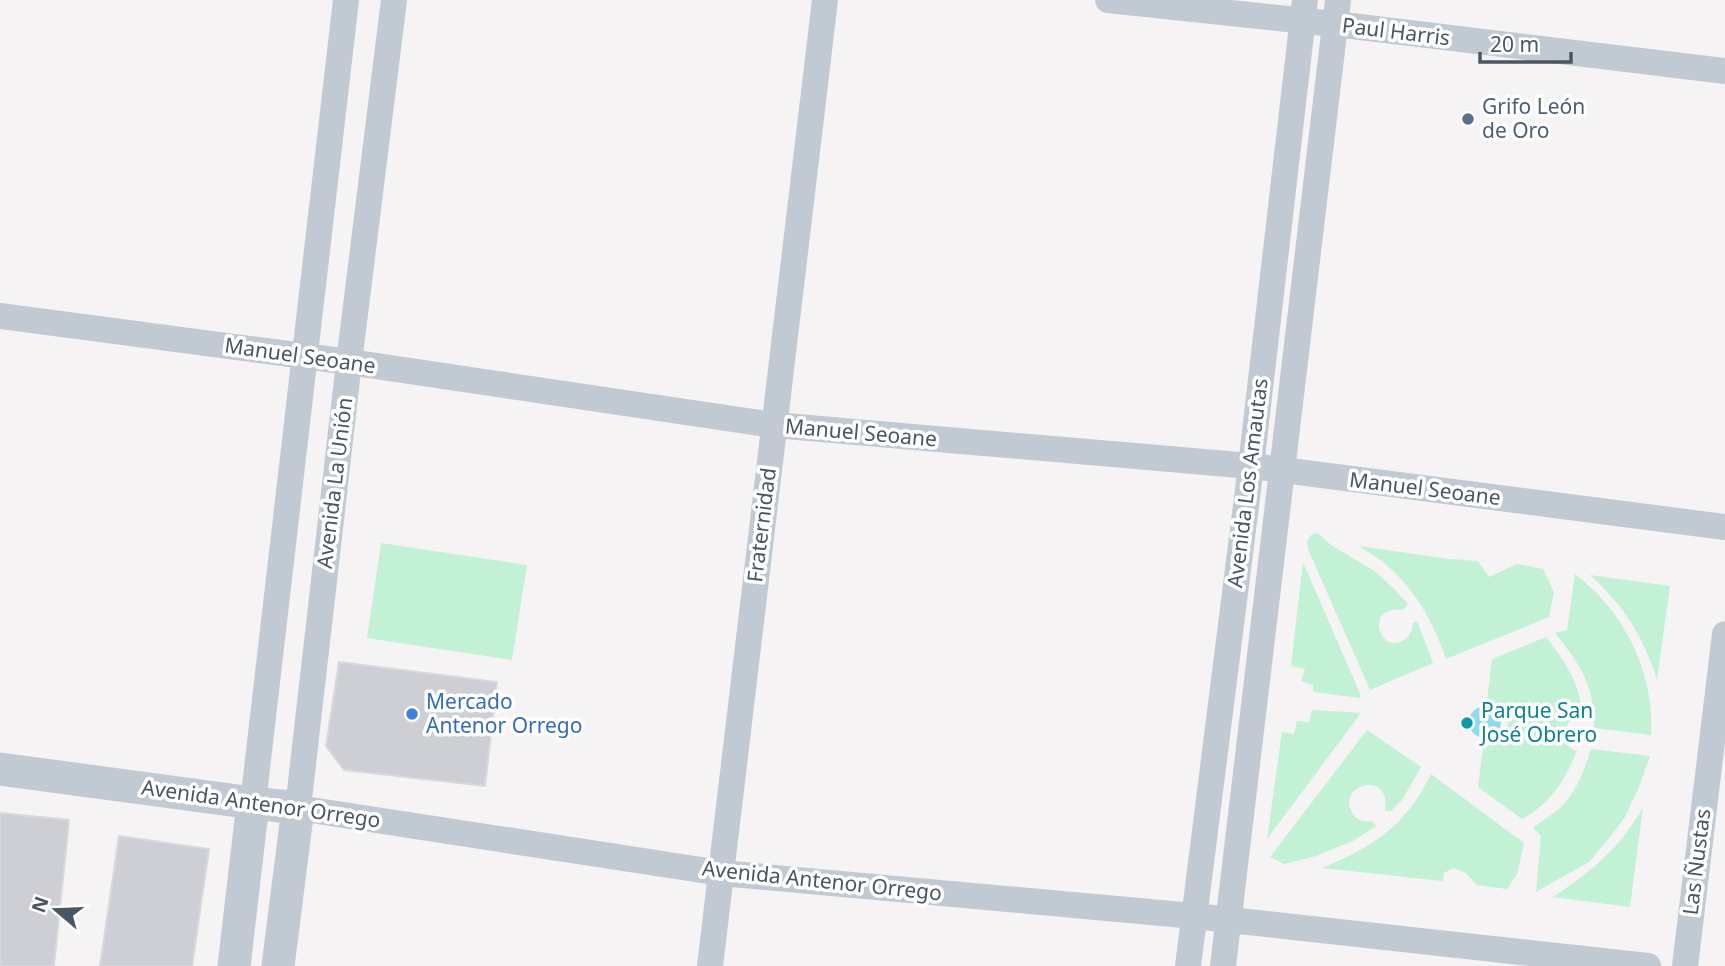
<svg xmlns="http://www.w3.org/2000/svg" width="1725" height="966" font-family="'Noto Sans',sans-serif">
  <rect width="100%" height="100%" fill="#f5f3f3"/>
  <g fill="#c3f1d5">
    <path d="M1317,533L1331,545L1376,572L1396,591L1408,604L1403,610C1365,604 1378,653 1402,641C1410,637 1412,631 1413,623L1417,621L1433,663L1370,690L1308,549L1307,541L1311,535Z"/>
    <path d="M381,543L527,565L512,660L367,638Z"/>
    <path d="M1359,546L1449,559L1478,561L1489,577L1517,564L1543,569L1554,592L1549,617L1446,659C1432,619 1415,589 1382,561C1375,556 1366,551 1359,546Z"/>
    <path d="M1303,562L1361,696L1360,698L1313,692V685L1301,681L1305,669L1291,666Z"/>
    <path d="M1575,574C1624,611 1655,673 1651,735L1594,728C1593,719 1593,710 1592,701C1588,675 1571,653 1555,633L1567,630Z"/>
    <path d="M1590,575L1670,586L1657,679C1642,635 1625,607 1590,575Z"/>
    <path d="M1546,637C1565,661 1582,686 1582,718L1569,722C1561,734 1563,747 1577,751C1565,780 1551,804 1522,819L1478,787L1483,747C1500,742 1504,742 1508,723L1503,708L1487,701L1492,659Z"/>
    <path d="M1312,710L1361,713L1267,839L1282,732L1294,734L1297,721L1309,722Z"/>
    <path d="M1367,730L1421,767L1402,800L1391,811H1385C1392,768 1334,785 1353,814C1358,821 1364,822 1372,821L1376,826L1353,841L1313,857L1284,864L1270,857Z"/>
    <path d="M1591,749L1650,756L1639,787L1625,817L1610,837L1589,862L1536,892L1541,836L1533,828C1541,821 1552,815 1560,808C1577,792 1584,770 1591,749Z"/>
    <path d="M1431,774L1524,843L1517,874L1507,889L1477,885L1466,873L1453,868L1444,873L1443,881L1322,868C1374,846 1405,827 1431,774Z"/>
    <path d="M1643,807L1630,907L1553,897C1590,873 1622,846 1643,807Z"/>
  </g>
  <circle fill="#90daee" cx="1485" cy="722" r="16"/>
  <g fill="#cdcfd5" stroke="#d7d9de" stroke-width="2">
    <path d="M339,662L497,682L485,786L344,770L326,746Z"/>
    <path d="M0,813L69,820L54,966H0Z"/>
    <path d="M119,836L209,849L192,966H100Z"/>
  </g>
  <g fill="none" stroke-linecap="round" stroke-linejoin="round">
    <g stroke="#c1cad2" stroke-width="26">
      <path d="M394,0L349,362L298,808L721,873L1194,916L1648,966"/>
      <path d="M1108,0L1335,24L1725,71"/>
      <path d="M0,316L349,362L774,425L1251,466L1725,527"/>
      <path d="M253,803L346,0"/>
      <path d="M710,966L825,0"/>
      <path d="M1188,966L1251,466L1305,0"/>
      <path d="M1223,966L1338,0"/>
      <path d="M1685,966L1725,634"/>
    </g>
    <g stroke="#c1cad2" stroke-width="33">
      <path d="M0,769L253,803L298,808L278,966"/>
      <path d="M234,966L253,803"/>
    </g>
  </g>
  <circle fill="#5c6f8a" stroke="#fff" stroke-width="2.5" cx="1468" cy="119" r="7"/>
  <circle fill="#3f7fe0" stroke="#fff" stroke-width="2.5" cx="412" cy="714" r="7"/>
  <circle fill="#0f9aa8" stroke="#fff" stroke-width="2.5" cx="1467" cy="723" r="7"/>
  <g text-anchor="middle" stroke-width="7" stroke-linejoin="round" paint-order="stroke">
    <g font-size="21" fill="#4a5661" stroke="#fff">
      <text transform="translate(1396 32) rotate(7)" y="7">Paul Harris</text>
      <text transform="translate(300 356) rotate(8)" y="7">Manuel Seoane</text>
      <text transform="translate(861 433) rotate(5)" y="7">Manuel Seoane</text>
      <text transform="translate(335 483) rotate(-83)" y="7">Avenida La Unión</text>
      <text transform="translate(1248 483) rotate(-83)" y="7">Avenida Los Amautas</text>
      <text transform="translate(1425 489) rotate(7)" y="7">Manuel Seoane</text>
      <text transform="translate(762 525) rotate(-83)" y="7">Fraternidad</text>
      <text transform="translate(261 804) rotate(8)" y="7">Avenida Antenor Orrego</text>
      <text transform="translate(1697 862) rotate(-83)" y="7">Las Ñustas</text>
      <text transform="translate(822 881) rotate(6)" y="7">Avenida Antenor Orrego</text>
    </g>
    <g font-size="21" fill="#4e5e75" stroke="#fff" text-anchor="start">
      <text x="1482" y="114">Grifo León<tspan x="1482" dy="24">de Oro</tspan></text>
    </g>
    <g font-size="21" fill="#366cbe" stroke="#fff" text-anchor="start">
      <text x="426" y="709">Mercado<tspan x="426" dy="24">Antenor Orrego</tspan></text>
    </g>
    <g font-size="21" fill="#0d838f" stroke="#fff" text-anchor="start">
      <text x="1481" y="718">Parque San<tspan x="1481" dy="24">José Obrero</tspan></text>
    </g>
  </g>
  <g transform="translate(56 910) rotate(289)" stroke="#ffffff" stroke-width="5" paint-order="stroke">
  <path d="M0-5L12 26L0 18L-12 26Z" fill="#4a5661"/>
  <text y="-10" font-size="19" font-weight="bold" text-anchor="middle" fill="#4a5661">N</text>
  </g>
  <path d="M1480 52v10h91v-10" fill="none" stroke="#4a5661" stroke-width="3.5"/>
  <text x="1490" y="52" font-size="21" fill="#4a5661" stroke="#ffffff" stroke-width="5" paint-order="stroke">20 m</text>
</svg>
